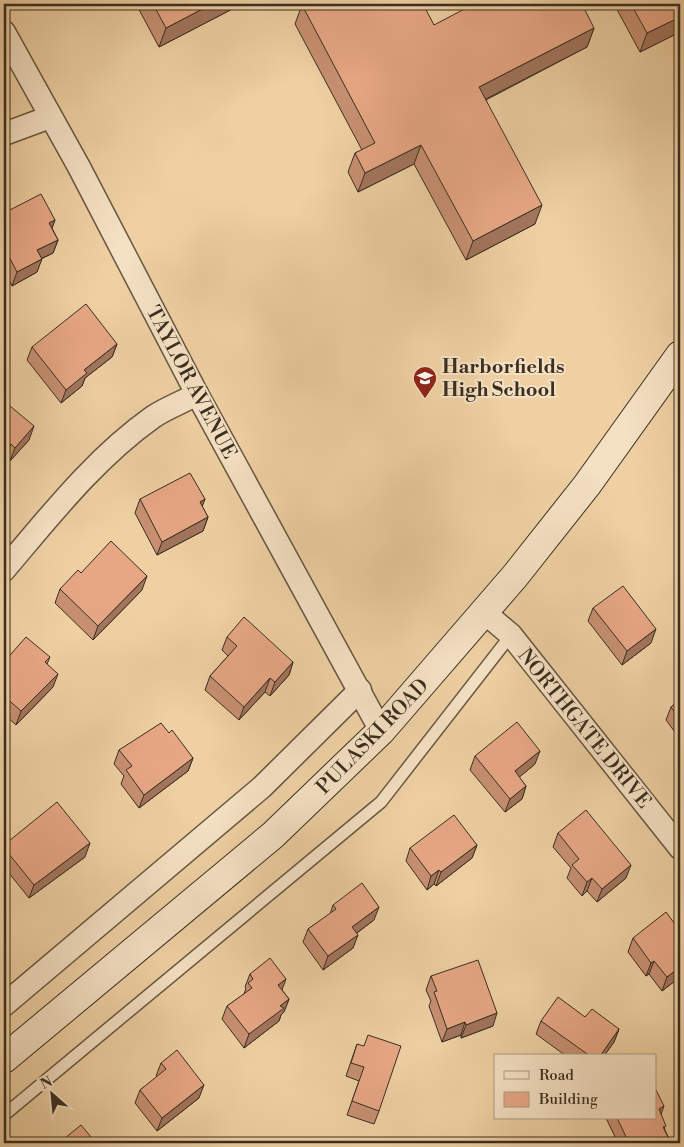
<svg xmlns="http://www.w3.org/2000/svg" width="684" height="1147" font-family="'Libre Bodoni',serif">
  <rect width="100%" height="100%" fill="#eed0a3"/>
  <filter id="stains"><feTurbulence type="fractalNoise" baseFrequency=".004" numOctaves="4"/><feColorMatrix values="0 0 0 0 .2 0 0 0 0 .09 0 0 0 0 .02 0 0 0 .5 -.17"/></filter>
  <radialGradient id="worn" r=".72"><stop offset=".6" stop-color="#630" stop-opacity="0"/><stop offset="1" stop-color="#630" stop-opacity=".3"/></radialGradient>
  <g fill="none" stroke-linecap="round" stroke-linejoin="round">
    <g stroke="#675641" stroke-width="14">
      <path id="lane" d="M4,1115L381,802L511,635"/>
    </g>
    <g stroke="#675641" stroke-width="25">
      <g id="street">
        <path d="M4,32L79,167L197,394L381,731"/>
        <path d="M4,134L50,117"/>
        <path d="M4,570C50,516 94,459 153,417C166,408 183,402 197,394"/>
        <path d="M485,613L511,635L680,848"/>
        <path d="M4,1005L262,787L360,690"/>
      </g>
    </g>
    <g stroke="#3a2e20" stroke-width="30">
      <path id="secondary" d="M4,1059L273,835L381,731L515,576L587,485L680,355"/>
    </g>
    <use href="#lane" stroke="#f4e0c3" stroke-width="11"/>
    <use href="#street" stroke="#f4e0c3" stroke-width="22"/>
    <use href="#secondary" stroke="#f4e0c3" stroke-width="28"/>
  </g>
  <g fill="#c79072" stroke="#3a2e20">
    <path d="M136,4H242L159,47Z"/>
    <path d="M614,4H680V32L640,52Z"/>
    <path d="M302,5L434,25L594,28L587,47L486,100L535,224L466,260L414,164L358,192L348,172L355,153L362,150L295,24Z"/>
    <path d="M4,213L55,220L52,228L58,240L53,253L41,259L37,272L12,286L4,270Z"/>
    <path d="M117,344L112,357L85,378L82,386L61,403L27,360L32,347Z"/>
    <path d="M4,401L29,440L10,461L6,458L4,461Z"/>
    <path d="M140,499H205L202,506L208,517L203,531L157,555L135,513Z"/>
    <path d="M60,589L142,590L93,640L55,603Z"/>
    <path d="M593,608L651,643L622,665L588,621Z"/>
    <path d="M227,637L293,662L289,675L270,696L265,692L239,720L205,690L210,676L228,656L222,650Z"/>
    <path d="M50,657L47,664L53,687L16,725L4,714V662Z"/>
    <path d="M680,700V739L666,720L671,707Z"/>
    <path d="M169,733L193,758L188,771L139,808L121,784L124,776L114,764L119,750Z"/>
    <path d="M475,756L535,764L519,777L526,786L522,799L505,812L470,770Z"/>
    <path d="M558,833L626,878L597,902L587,891L582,896L567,878L571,868L553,847Z"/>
    <path d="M4,845L85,857L29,898L4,867Z"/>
    <path d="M477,845L472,858L436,886L434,884L427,890L406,861L410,848Z"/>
    <path d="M333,905L374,920L357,933L353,948L323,970L303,942L308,929L330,914Z"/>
    <path d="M680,931V977L662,991L649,974L646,976L628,952L633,938Z"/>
    <path d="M250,974L282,990L289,999L284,1012L281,1015L279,1021L244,1048L222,1019L227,1006L244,994L246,988L245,987Z"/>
    <path d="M431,976L493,1026L461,1038V1035L442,1042L429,1006L431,1001L426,990Z"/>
    <path d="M585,1017L619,1029L614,1042L604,1056H566L536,1034L541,1021Z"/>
    <path d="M357,1044L379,1111L374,1124L347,1115L359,1081L346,1076Z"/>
    <path d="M161,1063L199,1098L157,1131L135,1103L140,1090L157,1077L156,1076Z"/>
    <path d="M661,1114L665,1130L671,1143H618L606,1118H655Z"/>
  </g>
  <g fill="#a2755d" stroke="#3a2e20">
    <path d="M212,4H242L159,47L166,28Z"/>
    <path d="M680,17V32L640,52L647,33Z"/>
    <path d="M594,28L587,47L472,106L479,87Z"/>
    <path d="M421,145L414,164L358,192L365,173Z"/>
    <path d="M542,205L535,224L466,260L473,241Z"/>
    <path d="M55,220L50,233L49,223Z"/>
    <path d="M58,240L53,253L32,263L37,250Z"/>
    <path d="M42,259L37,272L12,286L17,272Z"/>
    <path d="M117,344L112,357L85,378L82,386L61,403L66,390L84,370Z"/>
    <path d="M34,426L29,440L10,461L15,448Z"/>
    <path d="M11,444L6,458L4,461V453Z"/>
    <path d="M205,499L200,512V502Z"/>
    <path d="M208,517L203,531L157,555L162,542Z"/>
    <path d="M147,576L142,590L93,640L98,626Z"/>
    <path d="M656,629L651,643L622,665L627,651Z"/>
    <path d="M293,662L289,675L270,696L275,682Z"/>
    <path d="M58,674L53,687L16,725L21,711Z"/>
    <path d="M270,678L265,692L239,720L244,707Z"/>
    <path d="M540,751L535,764L510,785L515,771Z"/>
    <path d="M193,758L188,771L139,808L144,795Z"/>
    <path d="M526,786L522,799L505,812L510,799Z"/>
    <path d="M90,843L85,857L29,898L34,885Z"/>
    <path d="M477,845L472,858L436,886L441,872Z"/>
    <path d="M631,865L626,878L597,902L602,889Z"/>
    <path d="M439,870L434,884L427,890L431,876Z"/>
    <path d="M592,878L587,891L582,896L587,882Z"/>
    <path d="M379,907L374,920L347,940L352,927Z"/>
    <path d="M358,935L353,948L323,970L328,956Z"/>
    <path d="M654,961L649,974L646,976L651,963Z"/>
    <path d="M680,967V977L662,991L667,977Z"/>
    <path d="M286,979L281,993L278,985Z"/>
    <path d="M289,999L284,1012L281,1015L279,1021L244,1048L249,1034L280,1006Z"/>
    <path d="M497,1013L493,1026L461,1038L466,1025Z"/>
    <path d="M465,1022L461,1035L442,1042L447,1029Z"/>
    <path d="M619,1029L614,1042L604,1056H600Z"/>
    <path d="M204,1085L199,1098L157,1131L162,1118Z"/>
    <path d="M664,1106L659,1120V1109Z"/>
  </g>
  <g fill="#e7a785" stroke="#3a2e20">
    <path d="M153,4H212L166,28Z"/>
    <path d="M304,4H423L434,25L474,4H582L594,28L479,87L542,205L473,241L421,145L365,173L355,153L375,143L302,5Z"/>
    <path d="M631,4H680V17L647,33Z"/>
    <path d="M41,194L55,220L49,223L58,240L37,250L42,259L17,272L4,247V213Z"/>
    <path d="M86,304L117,344L84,370L87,373L66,390L32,347Z"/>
    <path d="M4,401L34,426L15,448L11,444L4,453Z"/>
    <path d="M190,473L205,499L200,502L208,517L162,542L140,499Z"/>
    <path d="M111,541L147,576L98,626L60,589L78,570L81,573Z"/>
    <path d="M623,586L656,629L627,651L593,608Z"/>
    <path d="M244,617L293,662L275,682L270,678L244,707L210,676L237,646L227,637Z"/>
    <path d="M26,637L50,657L45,662L58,674L21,711L4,696V662Z"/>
    <path d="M680,700V720L671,707Z"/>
    <path d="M517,722L540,751L515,771L526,786L510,799L475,756Z"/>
    <path d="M161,723L169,733L172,730L193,758L144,795L126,770L132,766L119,750Z"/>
    <path d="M57,802L90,843L34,885L4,848V845Z"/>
    <path d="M586,810L631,865L602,889L592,878L587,882L572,865L579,859L558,833Z"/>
    <path d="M454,815L477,845L441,872L439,870L431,876L410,848Z"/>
    <path d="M362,883L379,907L352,927L358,935L328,956L308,929L336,909L333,905Z"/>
    <path d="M666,912L680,931V967L667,977L654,961L651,963L633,938Z"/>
    <path d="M270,958L286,979L278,985L289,999L280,1006L284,1008L249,1034L227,1006L252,988L248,983L253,979L250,974Z"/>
    <path d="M478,960L497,1013L466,1025L465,1022L447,1029L434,992L437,991L431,976Z"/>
    <path d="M558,997L585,1017L592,1009L619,1029L600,1056H590L541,1021Z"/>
    <path d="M368,1035L401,1046L379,1111L352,1101L364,1067L351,1063L357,1044L364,1046Z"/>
    <path d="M177,1050L204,1085L162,1118L140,1090L166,1069L161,1063Z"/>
    <path d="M655,1088L664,1106L659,1109L666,1126L663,1127L671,1143H629L617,1118H655Z"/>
    <path d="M81,1125L96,1143H59Z"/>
  </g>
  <defs>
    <g id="school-pin" transform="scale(1.25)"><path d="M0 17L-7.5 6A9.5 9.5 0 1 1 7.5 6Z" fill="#8f2418" stroke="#f4e0c3"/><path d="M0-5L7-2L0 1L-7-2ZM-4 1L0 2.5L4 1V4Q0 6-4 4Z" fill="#fff"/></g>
  </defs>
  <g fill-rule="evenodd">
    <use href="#school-pin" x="425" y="378"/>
  </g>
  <g text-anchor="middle" stroke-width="4" stroke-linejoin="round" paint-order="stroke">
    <g font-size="20" font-weight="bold" fill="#3a2e20" stroke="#f4e0c3" text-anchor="start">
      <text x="442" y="373">Harborfields<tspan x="442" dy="23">High School</tspan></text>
    </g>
    <g font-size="20" fill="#3a2e20" stroke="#f4e0c3">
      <text transform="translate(192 382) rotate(62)" y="7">TAYLOR AVENUE</text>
      <text transform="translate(585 728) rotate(51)" y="7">NORTHGATE DRIVE</text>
      <text transform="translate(372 736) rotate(-46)" y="7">PULASKI ROAD</text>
    </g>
  </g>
  <rect width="684" height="1147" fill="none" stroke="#eed0a3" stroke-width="20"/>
  <rect x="5" y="5" width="674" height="1137" fill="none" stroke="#3a2e20" stroke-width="2.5"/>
  <rect x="10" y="10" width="664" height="1127" fill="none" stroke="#3a2e20"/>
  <rect x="494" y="1054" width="162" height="65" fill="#f4e0c3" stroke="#aa9982"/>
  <rect x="504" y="1071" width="25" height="8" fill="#f4e0c3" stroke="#aa9982"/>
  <text x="539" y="1080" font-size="15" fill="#3a2e20">Road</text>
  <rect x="504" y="1092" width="25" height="15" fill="#e7a785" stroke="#aa9982"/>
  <text x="539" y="1104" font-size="15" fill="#3a2e20">Building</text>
  <g transform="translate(52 1094) rotate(333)" stroke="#f4e0c3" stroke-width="4" paint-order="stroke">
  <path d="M0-4L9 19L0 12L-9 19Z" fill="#3a2e20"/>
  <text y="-8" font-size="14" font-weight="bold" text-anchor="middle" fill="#3a2e20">N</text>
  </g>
  <rect width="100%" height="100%" filter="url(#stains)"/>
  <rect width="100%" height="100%" fill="url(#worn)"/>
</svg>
